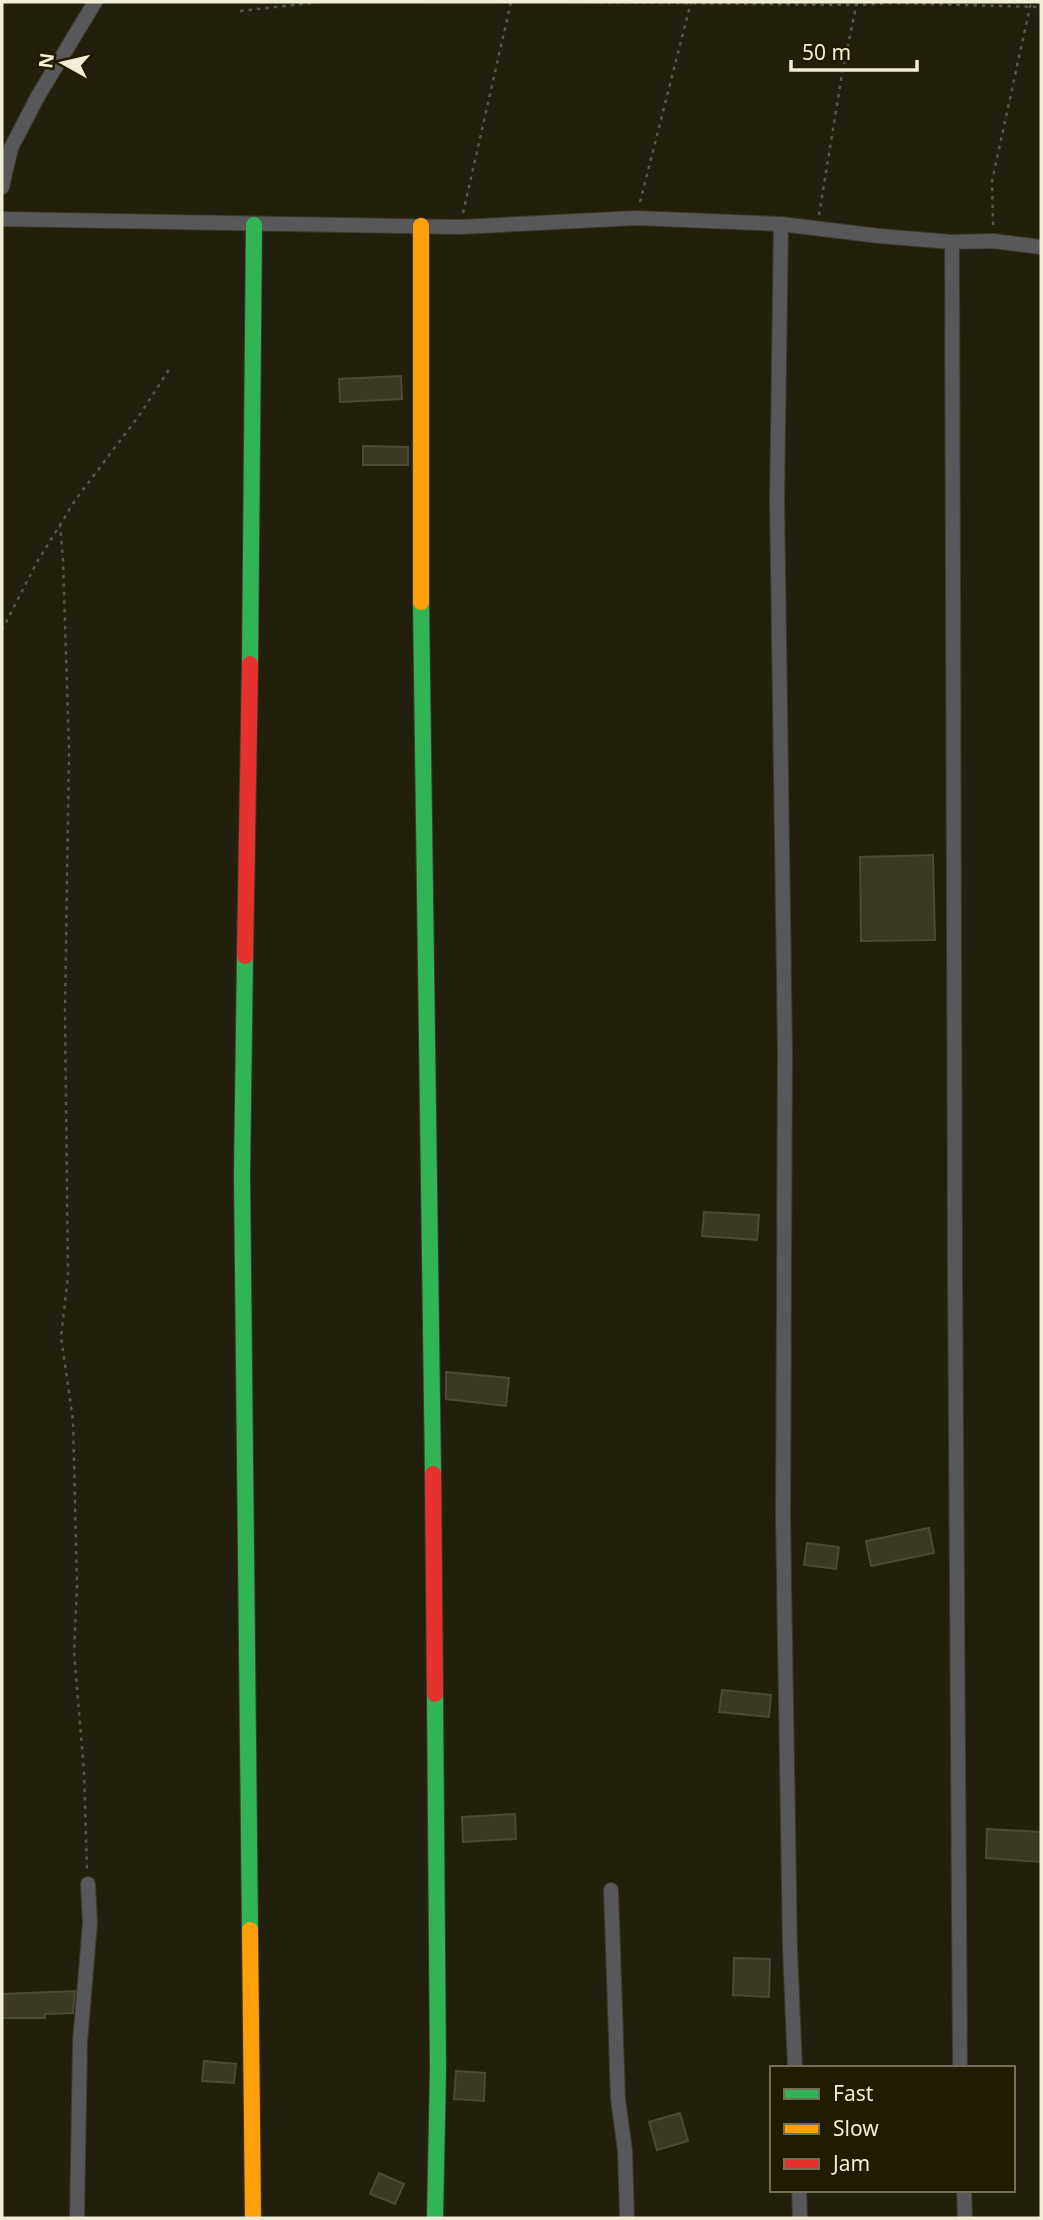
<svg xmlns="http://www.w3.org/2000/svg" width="1043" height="2220" font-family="'Noto Sans',sans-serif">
  <rect width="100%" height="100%" fill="#221f0d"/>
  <g fill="#3b3826" stroke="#4b4938" stroke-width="2">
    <path d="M401,376L402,399L340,402L339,379Z"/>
    <path d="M363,446L408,447V465H363Z"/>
    <path d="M933,855L935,940L861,941L860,857Z"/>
    <path d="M704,1212L759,1215L757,1240L702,1236Z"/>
    <path d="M446,1372L509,1378L506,1406L446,1399Z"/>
    <path d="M929,1528L934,1553L871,1566L866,1541Z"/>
    <path d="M807,1543L839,1547L836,1569L804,1565Z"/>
    <path d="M722,1690L771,1695L769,1717L719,1712Z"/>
    <path d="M515,1814L516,1839L463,1842L462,1817Z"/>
    <path d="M987,1829L1041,1832V1862L986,1858Z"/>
    <path d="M734,1958L770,1959L769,1997L733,1995Z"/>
    <path d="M75,1991L73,2013L45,2014V2018H2V1994Z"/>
    <path d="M204,2061L236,2064L234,2083L202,2081Z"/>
    <path d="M456,2071L485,2073L484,2101L454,2099Z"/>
    <path d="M680,2113L688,2141L657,2150L649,2122Z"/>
    <path d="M379,2173L404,2184L395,2204L370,2194Z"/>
  </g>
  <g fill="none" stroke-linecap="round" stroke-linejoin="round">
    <g stroke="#3d3a2b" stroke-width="16">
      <g id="street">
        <path d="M2,187L11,148L38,96L95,2"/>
        <path d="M2,219L460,227L636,218L781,224L879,236L952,242L993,241L1041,247"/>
        <path d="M781,224L777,500L785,1051L783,1518L790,1949L795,2068"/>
        <path d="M952,242L955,1270L960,2068"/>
        <path d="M611,1890L618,2099L625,2151L627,2218"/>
        <path d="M799,2190L800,2218"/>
        <path d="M964,2190L965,2218"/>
        <path d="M77,2218L80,2042L90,1923L88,1884"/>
      </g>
    </g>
    <g stroke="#3d3a2b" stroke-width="18">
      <g id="fast">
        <path d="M421,602L433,1474"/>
        <path d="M250,664L254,225"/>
        <path d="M245,956L242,1175L250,1930"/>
        <path d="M435,1694L438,2070L435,2218"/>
      </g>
    </g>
    <g stroke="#3d3a2b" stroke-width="18">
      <g id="slow">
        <path d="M421,226V602"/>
        <path d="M250,1930L253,2218"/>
      </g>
    </g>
    <g stroke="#3d3a2b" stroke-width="18">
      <g id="jam">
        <path d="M245,956L250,664"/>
        <path d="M433,1474L435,1694"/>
      </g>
    </g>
    <g stroke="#555552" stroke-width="2.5" stroke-dasharray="3.5 5" stroke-linecap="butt">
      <path d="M429,2H492"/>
      <path d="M574,2L856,5L892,3L1041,7"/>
      <path d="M240,11L320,2"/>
      <path d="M640,202L691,2"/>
      <path d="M463,213L511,2"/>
      <path d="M819,215L842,74L857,2"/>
      <path d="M993,225L992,181L1031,2"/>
      <path d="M60,524L63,560L69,750L65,1012L68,1276L61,1337L73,1420L77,1587L74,1652L84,1771L87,1870"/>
      <path d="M2,630L37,562L76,499L141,413L170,368"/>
    </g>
    <use href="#street" stroke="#58575a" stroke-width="14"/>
    <use href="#fast" stroke="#30b455" stroke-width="16"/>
    <use href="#slow" stroke="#ff9f0a" stroke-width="16"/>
    <use href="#jam" stroke="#e5322d" stroke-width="16"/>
  </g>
  <rect width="1043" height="2220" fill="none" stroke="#f1edd6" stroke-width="7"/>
  <rect x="770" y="2066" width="245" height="126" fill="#211c00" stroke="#747056" stroke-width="2"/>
  <rect x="784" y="2089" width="35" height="10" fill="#30b455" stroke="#747056" stroke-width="2"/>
  <text x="833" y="2101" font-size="21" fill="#f1edd6">Fast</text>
  <rect x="784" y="2124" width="35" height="10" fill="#ff9f0a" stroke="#747056" stroke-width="2"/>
  <text x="833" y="2136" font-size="21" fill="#f1edd6">Slow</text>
  <rect x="784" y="2159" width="35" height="10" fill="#e5322d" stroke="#747056" stroke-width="2"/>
  <text x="833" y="2171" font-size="21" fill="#f1edd6">Jam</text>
  <g transform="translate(63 63) rotate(278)" stroke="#211c00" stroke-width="5" paint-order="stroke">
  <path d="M0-5L12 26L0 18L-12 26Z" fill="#f1edd6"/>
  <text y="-10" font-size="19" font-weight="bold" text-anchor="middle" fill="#f1edd6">N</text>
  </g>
  <path d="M791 60v10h126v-10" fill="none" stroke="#f1edd6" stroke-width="3.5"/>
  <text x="802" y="60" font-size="21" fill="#f1edd6" stroke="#211c00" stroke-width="5" paint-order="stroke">50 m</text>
</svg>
